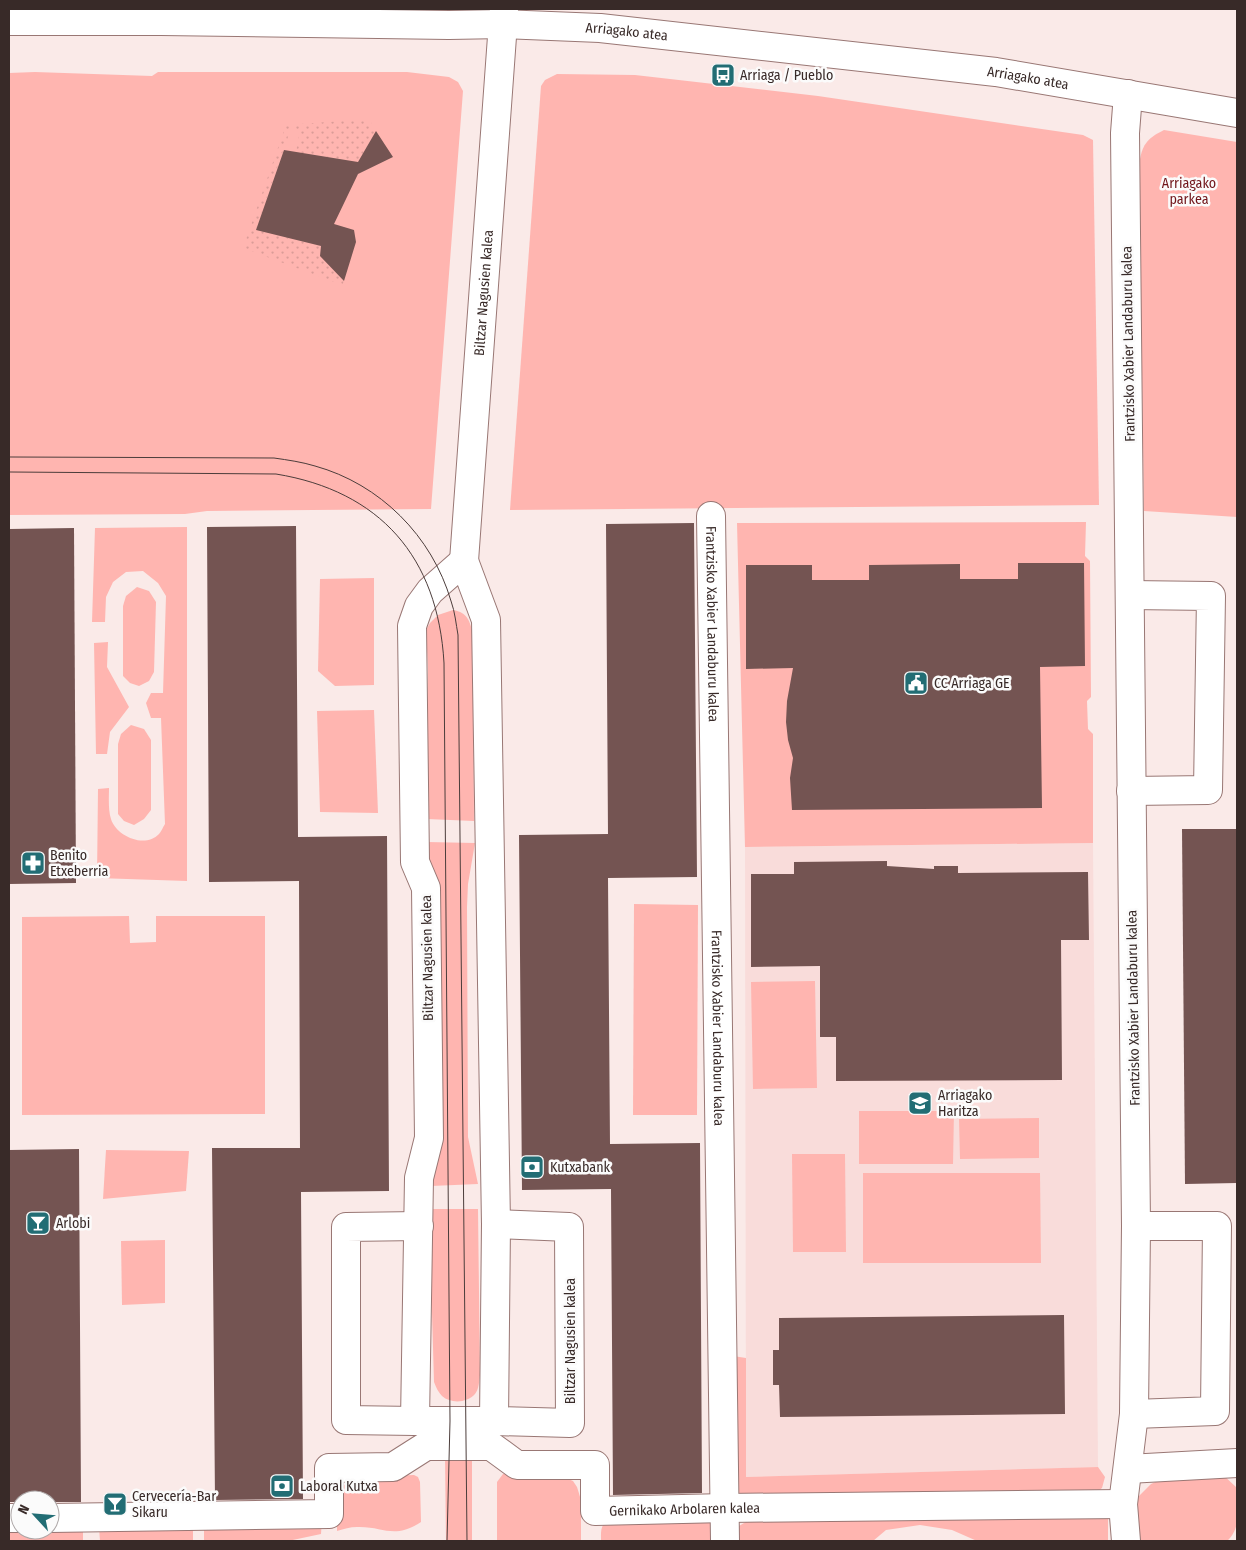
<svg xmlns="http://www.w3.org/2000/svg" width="1246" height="1550" font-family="'Fira Sans Condensed',sans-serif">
  <defs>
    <pattern id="garden-dots" width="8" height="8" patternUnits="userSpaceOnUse" patternTransform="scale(1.25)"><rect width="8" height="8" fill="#ffb5b0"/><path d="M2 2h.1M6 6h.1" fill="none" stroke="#db9c97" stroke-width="1.8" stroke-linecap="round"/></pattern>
  </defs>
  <rect width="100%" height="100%" fill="#faeae8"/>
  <path fill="#f9dcda" d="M1093,843L1098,1467L746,1477L745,847Z"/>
  <g fill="#ffb5b0">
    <path d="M35,72L152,76L158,72H407L449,77L458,82L463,91L431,509L207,511L185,514L9,515V73Z"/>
    <path d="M557,74L635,75L818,96L1083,135L1093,140L1099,505L510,510L541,86L545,80Z"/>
    <path d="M1164,130L1237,142V517L1144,511L1139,165C1142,145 1146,139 1164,130Z"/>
    <path d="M1086,522L1085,556L1090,561L1091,697L1087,701L1088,729L1093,734V843L745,847L737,523Z"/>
    <path d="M187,527V881L97,878L98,789L109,788C109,797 108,810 111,819C116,836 145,849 159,834C161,832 163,827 165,824L161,718H151L146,703L151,693H163L166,596L158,583L143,571L126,572L113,582L106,597L105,622H92L95,528Z"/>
    <path d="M374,578V685L335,686L318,671L320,579Z"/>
    <path d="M137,587L149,591L156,602L154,672L149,681L139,686L130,683L123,676V606L126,596Z"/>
    <path d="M453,610C468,613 469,620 473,633L474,821L427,819L428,668L426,630L430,623L438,615Z"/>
    <path d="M108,642L107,667L129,707L110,732L107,754H96L94,643Z"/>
    <path d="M374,710L378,813L320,812L317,711Z"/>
    <path d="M131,725L144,729L151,740V810L144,819L134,825L124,821L118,814V744L121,734Z"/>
    <path d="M427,842L475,843L468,884L467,907L468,1137L478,1184L431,1186Z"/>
    <path d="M634,904L698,905L697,1115H633Z"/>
    <path d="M129,916L130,943L156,942V916H265V1114L22,1115V917Z"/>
    <path d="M815,981L817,1088L753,1089L751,982Z"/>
    <path d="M859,1111H954L953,1164H859Z"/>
    <path d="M1039,1118V1158L960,1159L959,1119Z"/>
    <path d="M106,1150L189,1151L186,1191L103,1199Z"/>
    <path d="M792,1154H845L846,1252H793Z"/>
    <path d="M863,1173H1040L1041,1263H863Z"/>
    <path d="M429,1209H478L480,1375C479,1382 479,1389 475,1394C467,1403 451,1404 442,1396C438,1392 436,1387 434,1382Z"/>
    <path d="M165,1240V1303L122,1305L121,1241Z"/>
    <path d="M733,1356L746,1358V1477L1098,1467L1105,1477L1102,1488L1093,1495L735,1497Z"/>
    <path d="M445,1456H472V1541H446Z"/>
    <path d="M1184,1469L1220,1472L1237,1488C1237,1507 1242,1528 1227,1541H1131L1134,1501L1151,1484Z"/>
    <path d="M503,1474L559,1475L573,1481L577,1487L581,1500V1541H497V1482Z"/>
    <path d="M414,1475L418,1477L420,1482L421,1522C393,1540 384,1526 357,1527C350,1527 344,1529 337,1531C337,1507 332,1485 359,1477Z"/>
    <path d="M1108,1510V1541H977L952,1530L920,1525L886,1530L873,1541H736L739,1526L754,1517Z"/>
    <path d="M322,1519L321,1534L288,1541H204V1522Z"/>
    <path d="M609,1519L713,1523L712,1541H601C601,1531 600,1525 609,1519Z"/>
    <path d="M193,1522V1541H100L99,1527Z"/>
    <path d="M83,1525V1541H9V1527C33,1534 58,1529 83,1525Z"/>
  </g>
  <path fill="url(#garden-dots)" d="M369,119L376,131L358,162L296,152L300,130L290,131L256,229L321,246L320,256L341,278L345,279L342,285L243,248L286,125Z"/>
  <g fill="#745452">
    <path d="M376,131L393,157L358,174L334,224L354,230L356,242L344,281L320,256L321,246L256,230L284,150L358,162Z"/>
    <path d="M694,523L697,877L608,878L610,1144L700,1143L702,1493L613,1495L611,1189L522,1190L519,835L608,834L606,524Z"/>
    <path d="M296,526L298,837L387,836L389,1191L301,1192L303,1499L215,1500L212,1148H300L299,881L209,882L207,527Z"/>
    <path d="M74,528L76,883L9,884V529Z"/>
    <path d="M1018,563H1084L1085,666L1040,667L1042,808L792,810L790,778L793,758L788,740L786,722L787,701L793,668L746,669V565H812V580H869V565L960,564V579H1018Z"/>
    <path d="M1182,829H1237V1183L1185,1184Z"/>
    <path d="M887,861V866L934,869V866H958V873L1088,872L1089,940H1061L1062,1080L836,1081V1037H820V966L751,967V874H794V862Z"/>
    <path d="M79,1149L81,1502H50V1500H20V1502H9V1150Z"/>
    <path d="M1064,1315L1065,1414L780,1417L779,1385H773V1350H779V1318Z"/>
  </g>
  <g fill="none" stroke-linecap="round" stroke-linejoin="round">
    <g stroke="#997774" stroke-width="30">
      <g id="minor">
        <path id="s1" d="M711,516L725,1541"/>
        <path d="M464,561L486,620L496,1224L494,1421H415L419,1178L429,1138L426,888L415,862L412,626L419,606L430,591Z"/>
        <path id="s2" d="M464,561L504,9"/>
        <path d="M1130,595L1211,596L1208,790L1131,791"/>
        <path d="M1134,1414L1215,1411L1217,1226H1136"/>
        <path d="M415,1421L346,1420V1227L419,1226"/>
        <path d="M494,1421L570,1423L569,1227L496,1224"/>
        <path d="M1128,1469L1237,1463"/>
        <path d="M9,1518H20"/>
        <path id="s3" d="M50,1518L329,1514V1468L393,1467L426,1446H491L517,1465H595V1511L726,1508L1123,1504"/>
        <path d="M1126,1541L1123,1504L1134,1414L1136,1226L1125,133L1128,94"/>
      </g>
    </g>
    <g stroke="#997774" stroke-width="30">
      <g id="major">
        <path id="s4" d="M9,21H161L449,25L503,24L600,28L996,72L1237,113"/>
      </g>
    </g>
    <use href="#minor" stroke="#fff" stroke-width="28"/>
    <use href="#major" stroke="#fff" stroke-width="28"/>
    <g stroke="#4c3d3b" stroke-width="1">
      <path d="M9,457L274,458C288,460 302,462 315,466C380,484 432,536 451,601C455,612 456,624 458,635L467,1541"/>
      <path d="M9,472L276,474C380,491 438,557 444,663L450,1421L447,1541"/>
    </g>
  </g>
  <defs>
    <g id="bus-square" transform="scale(1.25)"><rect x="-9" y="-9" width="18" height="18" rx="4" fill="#226d74" stroke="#fbfbfb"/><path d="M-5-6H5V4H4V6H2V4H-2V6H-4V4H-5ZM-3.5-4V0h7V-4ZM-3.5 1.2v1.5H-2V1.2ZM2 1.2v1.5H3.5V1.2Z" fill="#fff"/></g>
    <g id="civic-square" transform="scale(1.25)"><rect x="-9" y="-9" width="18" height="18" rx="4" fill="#226d74" stroke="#fbfbfb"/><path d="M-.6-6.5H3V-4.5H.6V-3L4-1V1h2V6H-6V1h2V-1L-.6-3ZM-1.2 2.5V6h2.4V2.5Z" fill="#fff"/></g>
    <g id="pharmacy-square" transform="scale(1.25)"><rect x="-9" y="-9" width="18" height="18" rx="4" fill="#226d74" stroke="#fbfbfb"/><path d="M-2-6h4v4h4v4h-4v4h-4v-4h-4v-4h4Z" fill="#fff"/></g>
    <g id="school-square" transform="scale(1.25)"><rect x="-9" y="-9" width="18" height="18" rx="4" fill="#226d74" stroke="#fbfbfb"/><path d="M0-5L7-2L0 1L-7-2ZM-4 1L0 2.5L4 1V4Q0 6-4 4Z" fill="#fff"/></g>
    <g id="bank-square" transform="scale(1.25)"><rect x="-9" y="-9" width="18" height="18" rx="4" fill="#226d74" stroke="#fbfbfb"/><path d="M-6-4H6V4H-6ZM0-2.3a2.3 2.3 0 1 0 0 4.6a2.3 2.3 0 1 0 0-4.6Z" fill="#fff"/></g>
    <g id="bar-square" transform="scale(1.25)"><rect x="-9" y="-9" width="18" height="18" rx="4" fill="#226d74" stroke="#fbfbfb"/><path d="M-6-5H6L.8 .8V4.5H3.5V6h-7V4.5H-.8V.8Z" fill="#fff"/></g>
  </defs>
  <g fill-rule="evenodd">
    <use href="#bus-square" x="723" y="75"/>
    <use href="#civic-square" x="916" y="683"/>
    <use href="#pharmacy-square" x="33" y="863"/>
    <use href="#school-square" x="920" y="1103"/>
    <use href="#bank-square" x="532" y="1167"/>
    <use href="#bar-square" x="38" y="1223"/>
    <use href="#bank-square" x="282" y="1486"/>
    <use href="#bar-square" x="115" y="1504"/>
  </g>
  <g text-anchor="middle" stroke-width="5" stroke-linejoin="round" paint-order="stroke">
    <g font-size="14" fill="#382a28" stroke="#fbfbfb">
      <text dy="5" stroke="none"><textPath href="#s4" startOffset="618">Arriagako atea</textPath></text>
      <text dy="5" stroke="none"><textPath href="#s4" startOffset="1022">Arriagako atea</textPath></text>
      <text dy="5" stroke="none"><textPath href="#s2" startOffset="269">Biltzar Nagusien kalea</textPath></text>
      <text transform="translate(1128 344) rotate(-91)" y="5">Frantzisko Xabier Landaburu kalea</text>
      <text dy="5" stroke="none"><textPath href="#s1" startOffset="108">Frantzisko Xabier Landaburu kalea</textPath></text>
      <text transform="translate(427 958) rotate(-91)" y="5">Biltzar Nagusien kalea</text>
      <text transform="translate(1133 1008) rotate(-91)" y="5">Frantzisko Xabier Landaburu kalea</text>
      <text dy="5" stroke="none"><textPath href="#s1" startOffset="512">Frantzisko Xabier Landaburu kalea</textPath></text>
      <text transform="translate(570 1341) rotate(-90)" y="5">Biltzar Nagusien kalea</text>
      <text dy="5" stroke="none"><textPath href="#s3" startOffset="739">Gernikako Arbolaren kalea</textPath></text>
    </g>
    <g font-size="14" fill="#382a28" stroke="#fbfbfb" text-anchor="start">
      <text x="740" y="80">Arriaga / Pueblo</text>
      <text x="934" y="688">CC Arriaga GE</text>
      <text x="50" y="860">Benito<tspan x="50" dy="16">Etxeberria</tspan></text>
      <text x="938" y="1100">Arriagako<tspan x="938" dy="16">Haritza</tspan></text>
      <text x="550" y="1172">Kutxabank</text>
      <text x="56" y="1228">Arlobi</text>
      <text x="300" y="1491">Laboral Kutxa</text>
      <text x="132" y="1501">Cervecería-Bar<tspan x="132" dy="16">Sikaru</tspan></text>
    </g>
    <g font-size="14" fill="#71151a" stroke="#fbfbfb">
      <text x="1189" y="188">Arriagako<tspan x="1189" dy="16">parkea</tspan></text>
    </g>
  </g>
  <rect width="1246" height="1550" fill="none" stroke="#382a28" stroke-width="20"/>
  <g transform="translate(35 1515) rotate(296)"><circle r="24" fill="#fbfbfb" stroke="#ada7a7"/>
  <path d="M0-4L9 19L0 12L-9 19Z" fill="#226d74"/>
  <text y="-8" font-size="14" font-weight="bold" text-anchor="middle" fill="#382a28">N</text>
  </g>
</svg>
